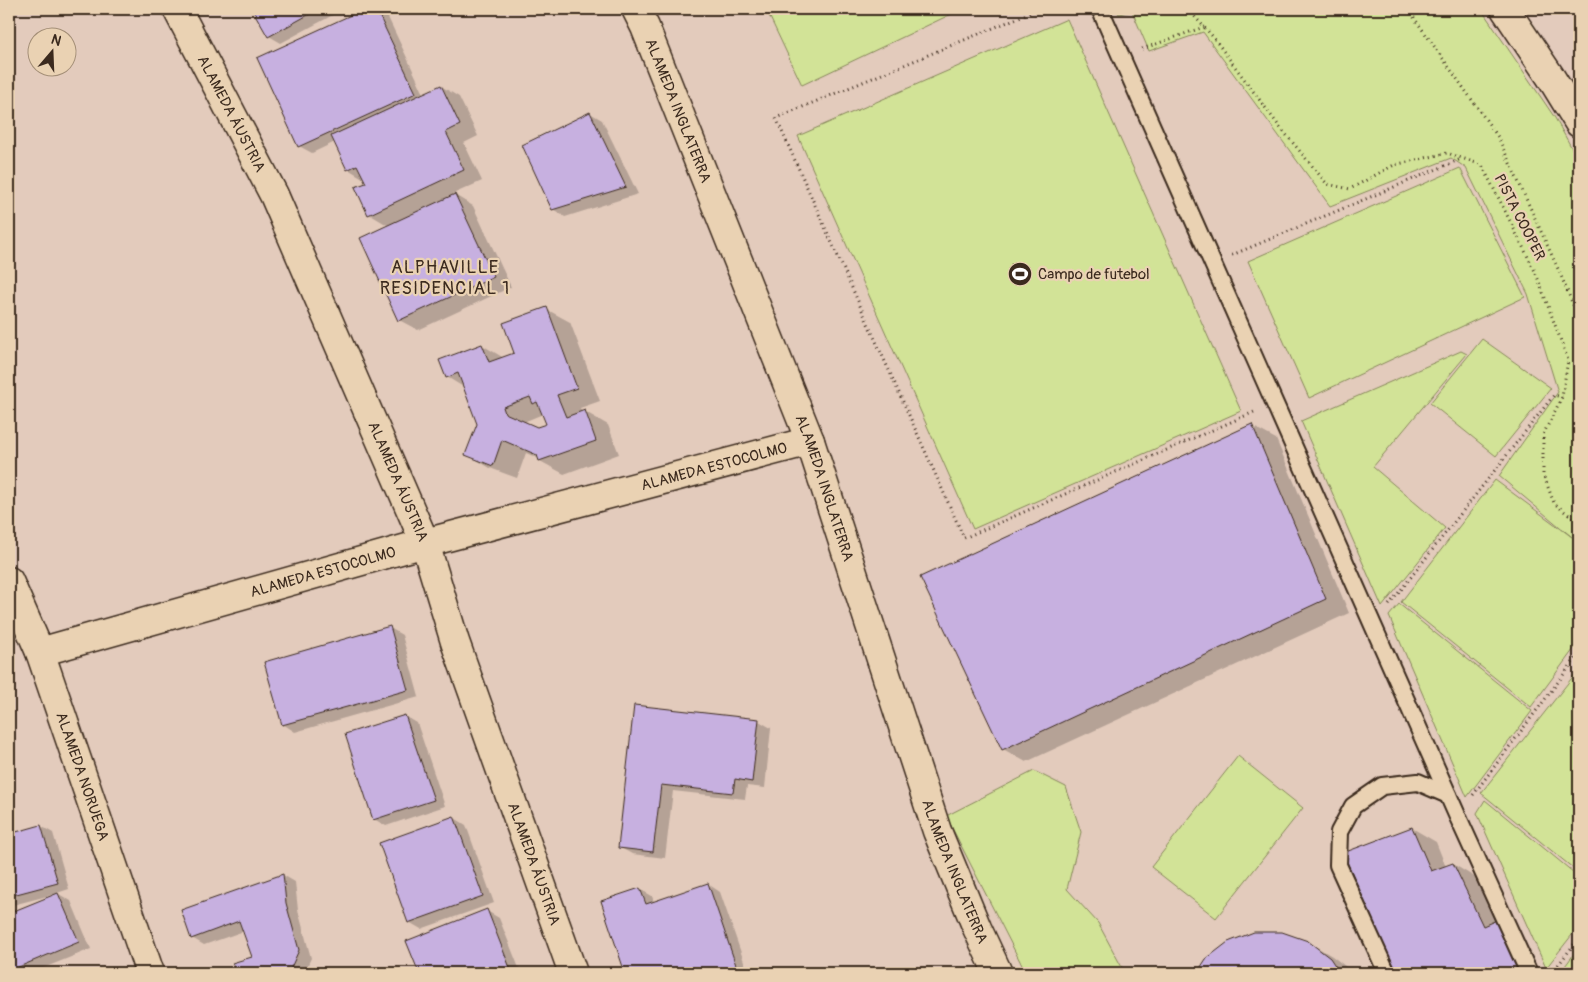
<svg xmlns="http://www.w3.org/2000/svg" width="1588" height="982" font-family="Pangolin,sans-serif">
  <rect width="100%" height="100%" fill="#e3cbbc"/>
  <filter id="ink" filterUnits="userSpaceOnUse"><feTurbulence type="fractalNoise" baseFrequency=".02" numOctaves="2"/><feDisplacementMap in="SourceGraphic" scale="10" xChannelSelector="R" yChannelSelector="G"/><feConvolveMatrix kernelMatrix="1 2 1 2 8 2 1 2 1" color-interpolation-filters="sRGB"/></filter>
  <g filter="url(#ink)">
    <g fill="#d2e397" stroke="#86865a">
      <path d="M766,9H962L802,85Z"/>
      <path d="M1116,9H1481L1555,118L1579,161V642L1531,707L1401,602L1495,480L1572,537L1499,476L1558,392L1528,294L1466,168L1451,158L1330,206L1203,32L1149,51L1132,11L1119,14Z"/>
      <path d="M1067,19L1241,411L973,529L798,136Z"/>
      <path d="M1460,168L1525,297L1309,398L1248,261Z"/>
      <path d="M1482,339L1551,388L1496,456L1430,403Z"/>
      <path d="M1461,351L1467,354L1373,467L1445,528L1382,607L1301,421Z"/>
      <path d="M1399,604L1532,711L1467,797L1389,616Z"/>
      <path d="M1579,669V873L1481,793Z"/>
      <path d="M1238,756L1303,808L1216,918L1151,867Z"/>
      <path d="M1034,771L1066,787L1081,832L1067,889L1098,923L1125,973H1026L946,816Z"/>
      <path d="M1485,800L1579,877V926L1546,968L1477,813Z"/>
      <path d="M1579,947V973H1560Z"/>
    </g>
    <g fill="#0003" fill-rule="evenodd">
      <path d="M254,9H344L281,43L269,36Z"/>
      <path d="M367,9H379L386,13L424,94L441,86L459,97L478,136L464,143L482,181L453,194L473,206L511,287L418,330L399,320L389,226L369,214L368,183L366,180L348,169L335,142L312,153L299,146L259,59Z"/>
      <path d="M437,9H465L449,16Z"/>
      <path d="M590,113L602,120L638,194L565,217L553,209Z"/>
      <path d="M546,309L570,322L600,401L580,408L582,412L584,411L608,425L619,454L564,474L540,461V459L526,453L517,478L490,468L467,454L478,424L465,388L447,377L482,345L504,358L516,354ZM543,414L547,425L537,429L528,425L526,421Z"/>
      <path d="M1252,426L1276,439L1349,613L1026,762L1003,749Z"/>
      <path d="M390,628L402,635L419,697L295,732L283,724Z"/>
      <path d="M635,706L759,721L771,728L765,788L747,786L745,799L673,791L665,858L632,854L619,847Z"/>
      <path d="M405,716L417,723L445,806L386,826L374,819Z"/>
      <path d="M453,817L466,825L494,903L421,929L409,922Z"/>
      <path d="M41,826L53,833L69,889L57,893L71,901L91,949L31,973H10L9,972V914L55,895V894L9,906V835Z"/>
      <path d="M1412,828L1436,842L1446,867L1453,864L1476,878L1497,921L1499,920L1522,934L1538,973H1522L1505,938L1519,973H1398L1345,854Z"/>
      <path d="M283,875L295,882L298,910L311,958L304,973H239L234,964L254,957L244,931L204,945L192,938Z"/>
      <path d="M708,884L720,892L748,973H626L602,902L640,889L652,896L654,902Z"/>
      <path d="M487,911L499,918L521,973H420L408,941Z"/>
      <path d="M1308,942L1332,956L1354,973H1199L1207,960Z"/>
    </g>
    <g fill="#c7b0e0" stroke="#3b2a1e" fill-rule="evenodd">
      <path d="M252,9H319L268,37Z"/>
      <path d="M364,9H376L416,93L298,147L257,58Z"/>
      <path d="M1569,9H1579V26Z"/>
      <path d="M441,85L460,125L446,132L464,170L368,215L355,187L366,183L357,165L347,170L331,136Z"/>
      <path d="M590,112L626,187L552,210L522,145Z"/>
      <path d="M455,194L494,277L398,321L360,238Z"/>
      <path d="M547,307L577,388L557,395L566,417L585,410L596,441L539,461L537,455L502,440L493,466L465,455L477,424L458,373L446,378L439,360L482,344L489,362L514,353L503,323ZM530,397L533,404L537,402L546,424L537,427L505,413L503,407Z"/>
      <path d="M1252,424L1326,599L1002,750L920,577Z"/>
      <path d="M390,626L408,690L282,725L264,662Z"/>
      <path d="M634,705L759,719L752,782L735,779L733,793L661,785L653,852L618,848Z"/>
      <path d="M405,715L434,800L373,820L345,734Z"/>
      <path d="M454,816L483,896L408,923L379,843Z"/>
      <path d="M41,825L58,883L9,896V834Z"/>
      <path d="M1412,827L1431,871L1453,863L1483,926L1499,919L1521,973H1396L1343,853Z"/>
      <path d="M283,874L286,903L299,950L290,970L281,973H237L232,963L252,957L239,921L191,939L181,910Z"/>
      <path d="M708,883L738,971L731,973H625L601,901L640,888L646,904Z"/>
      <path d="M58,893L79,942L9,971V913Z"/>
      <path d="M487,909L512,973H419L406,941Z"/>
      <path d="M1254,932H1282L1308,941L1330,958L1340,973H1197L1206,959L1228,942Z"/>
    </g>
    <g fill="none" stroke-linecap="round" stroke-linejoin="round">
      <g stroke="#3b2a1e" stroke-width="20">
        <g id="lane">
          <path d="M1100,9L1457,815L1529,973"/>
          <path d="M1387,973L1338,865L1339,832L1353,806L1382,786L1418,782L1448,795"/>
        </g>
      </g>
      <g stroke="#3b2a1e" stroke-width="31">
        <g id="street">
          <path id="s1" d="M177,9L274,195L425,543L455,642L573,973"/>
          <path id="s2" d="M636,9L645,27L810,441L937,831L977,928L998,973"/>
          <path d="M1505,9L1550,76L1579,123"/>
          <path id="s3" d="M9,581L40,652L150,973"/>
          <path id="s4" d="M40,652L425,543L810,441"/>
        </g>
      </g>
      <g stroke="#3b2a1e" stroke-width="3" stroke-dasharray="1 4" stroke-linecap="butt">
        <path d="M1039,9L776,118L964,538L1254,412"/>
        <path d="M1188,9L1213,37L1279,126L1327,184L1350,189L1394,165L1447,153L1482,165L1535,271L1568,360L1562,397L1543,435V474L1554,503L1579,523"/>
        <path d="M1408,9L1498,137L1559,271L1579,319"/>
        <path d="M1142,49L1204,27"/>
        <path d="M1232,255L1461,159"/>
        <path d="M1389,605L1554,395L1562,397"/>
        <path d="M1473,795L1579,654"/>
        <path d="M1552,973L1579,938"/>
      </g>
      <use href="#lane" stroke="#ead2b3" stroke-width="16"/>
      <use href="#street" stroke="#ead2b3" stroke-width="28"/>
    </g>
  </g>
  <defs>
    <g id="stadium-disc" transform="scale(1.25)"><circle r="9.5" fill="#3b2a1e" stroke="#ead2b3"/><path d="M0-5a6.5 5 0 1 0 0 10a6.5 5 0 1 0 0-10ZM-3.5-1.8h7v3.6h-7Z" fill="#fff"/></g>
  </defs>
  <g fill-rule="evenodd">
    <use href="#stadium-disc" x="1020" y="274"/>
  </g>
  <g text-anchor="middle" stroke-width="4.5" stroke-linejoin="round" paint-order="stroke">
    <g font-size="15" fill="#3b2a1e" stroke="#ead2b3">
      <text dy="5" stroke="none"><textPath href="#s2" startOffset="110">ALAMEDA INGLATERRA</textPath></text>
      <text dy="5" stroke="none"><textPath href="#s1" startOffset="118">ALAMEDA ÁUSTRIA</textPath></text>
      <text transform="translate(1520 217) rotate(63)" y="5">PISTA COOPER</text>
      <text dy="5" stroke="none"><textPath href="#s4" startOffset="699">ALAMEDA ESTOCOLMO</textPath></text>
      <text dy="5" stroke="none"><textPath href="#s1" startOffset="522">ALAMEDA ÁUSTRIA</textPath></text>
      <text dy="5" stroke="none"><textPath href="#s2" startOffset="515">ALAMEDA INGLATERRA</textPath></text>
      <text dy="5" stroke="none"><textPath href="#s4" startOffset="294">ALAMEDA ESTOCOLMO</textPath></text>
      <text dy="5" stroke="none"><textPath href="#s3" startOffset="209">ALAMEDA NORUEGA</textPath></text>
      <text dy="5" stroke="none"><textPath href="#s1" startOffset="928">ALAMEDA ÁUSTRIA</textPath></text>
      <text dy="5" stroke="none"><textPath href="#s2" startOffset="920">ALAMEDA INGLATERRA</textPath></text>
    </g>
    <g font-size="15" fill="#3b2a1e" stroke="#ead2b3" text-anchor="start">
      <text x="1038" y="279">Campo de futebol</text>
    </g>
    <g font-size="18" letter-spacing="1" fill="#3b2a1e" stroke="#ead2b3">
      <text x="445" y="273">ALPHAVILLE<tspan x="445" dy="21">RESIDENCIAL 1</tspan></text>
    </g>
  </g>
  <rect width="1588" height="982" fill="none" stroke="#ead2b3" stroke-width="30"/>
  <rect x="15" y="15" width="1558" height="952" fill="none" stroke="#3b2a1e" stroke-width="2" filter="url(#ink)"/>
  <g transform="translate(52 52) rotate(19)"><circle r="24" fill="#ead2b3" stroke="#a48f77"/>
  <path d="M0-4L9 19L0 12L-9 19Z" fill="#3b2a1e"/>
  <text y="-8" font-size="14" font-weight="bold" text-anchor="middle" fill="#3b2a1e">N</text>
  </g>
</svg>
